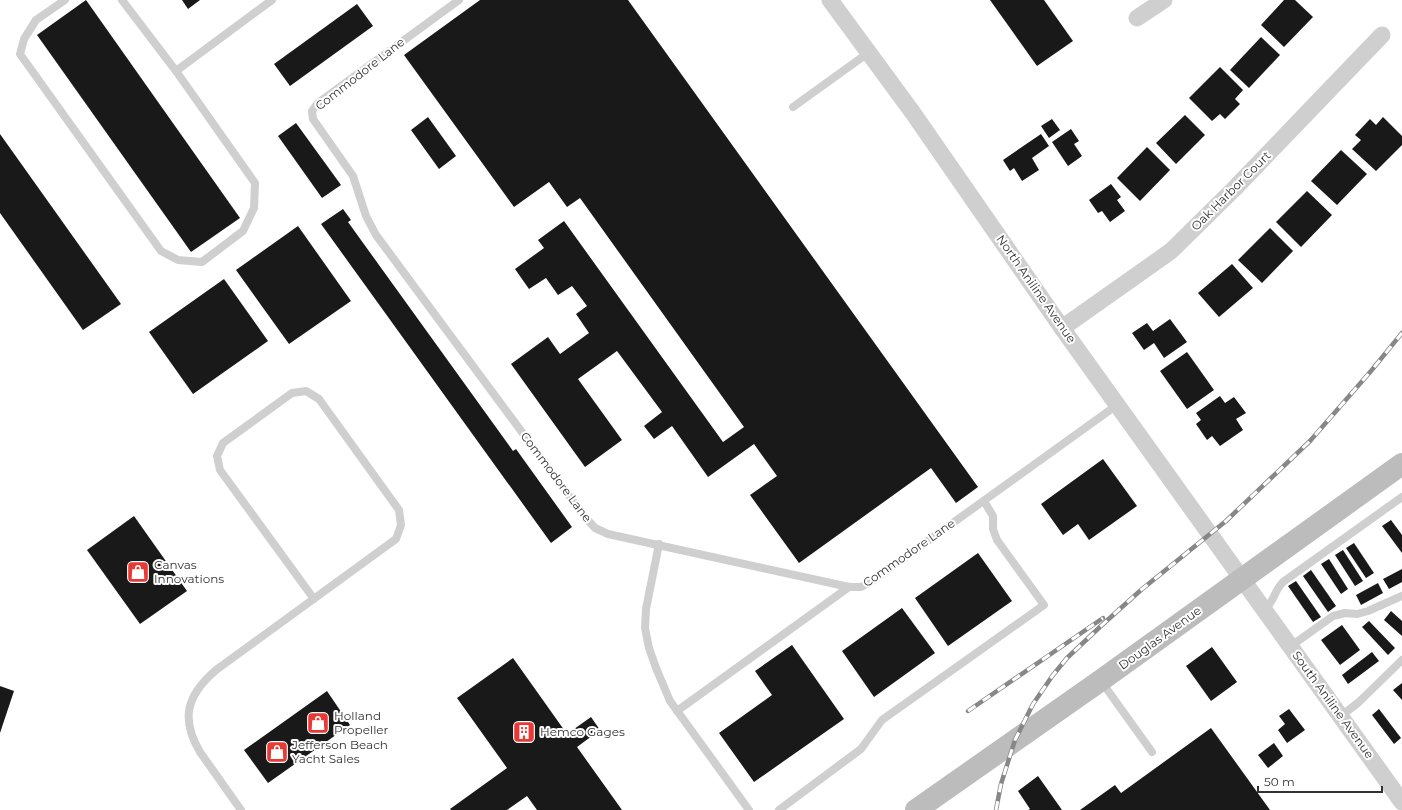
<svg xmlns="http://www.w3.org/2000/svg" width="1402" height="810" font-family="Montserrat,sans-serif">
  <rect width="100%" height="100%" fill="#fff"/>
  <g fill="#191919">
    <path d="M86,0L240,218L191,252L37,35Z"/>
    <path d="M182,0H200L188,9Z"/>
    <path d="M480,0H628L978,487L956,503L931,468L799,563L750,495L777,476L754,444L708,477L672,426L654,439L644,426L662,412L617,351L578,379L622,440L585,467L511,364L548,337L560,354L589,333L576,314L587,306L572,286L558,295L546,278L529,289L515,269L544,248L538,240L564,221L723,442L744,427L580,198L567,207L549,182L514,207L404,55Z"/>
    <path d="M990,0H1044L1073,41L1037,66Z"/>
    <path d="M1284,0H1295L1313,17L1284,47L1261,25Z"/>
    <path d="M357,4L373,26L290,86L274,64Z"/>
    <path d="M1261,37L1280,55L1249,88L1230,70Z"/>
    <path d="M1220,67L1243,90L1235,99L1240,104L1225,119L1220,114L1212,121L1189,98Z"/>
    <path d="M1185,115L1205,135L1176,164L1156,143Z"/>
    <path d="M428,117L456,156L439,169L411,130Z"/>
    <path d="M1383,117L1402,136V145L1376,171L1352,149L1361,140L1355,135L1370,119L1376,125Z"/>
    <path d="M1052,119L1060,130L1049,138L1041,126Z"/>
    <path d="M296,123L341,185L322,198L278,136Z"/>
    <path d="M1071,129L1079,141L1074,144L1082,156L1068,166L1052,142Z"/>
    <path d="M0,134L121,304L83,330L0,213Z"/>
    <path d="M1041,134L1049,146L1032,158L1039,170L1022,181L1014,168L1010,171L1003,160Z"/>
    <path d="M1147,147L1170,170L1140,201L1117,178Z"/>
    <path d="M1341,150L1367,174L1337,205L1311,181Z"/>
    <path d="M1111,184L1121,197L1117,200L1125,211L1110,222L1102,211L1098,213L1089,200Z"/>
    <path d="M1307,191L1332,215L1301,247L1276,222Z"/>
    <path d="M343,209L351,220L348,222L513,451L516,449L572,527L551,543L321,224Z"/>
    <path d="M298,226L351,301L289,344L236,270Z"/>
    <path d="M1270,228L1293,251L1262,283L1238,260Z"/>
    <path d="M1232,264L1253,288L1219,317L1198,293Z"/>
    <path d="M224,279L268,341L193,394L149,332Z"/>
    <path d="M1170,319L1187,342L1164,358L1154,343L1144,350L1132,333L1147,323L1153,331Z"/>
    <path d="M1187,352L1214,390L1187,409L1160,371Z"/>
    <path d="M1220,396L1225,403L1234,397L1246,413L1236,419L1243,430L1220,446L1212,436L1207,440L1196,424L1201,420L1196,413Z"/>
    <path d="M1103,459L1137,506L1089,540L1078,524L1063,535L1041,504Z"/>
    <path d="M134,516L187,591L140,624L87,550Z"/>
    <path d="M1391,520L1402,535V553L1382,526Z"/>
    <path d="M1354,543L1374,573L1366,578L1346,548Z"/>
    <path d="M1343,550L1363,581L1355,586L1335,555Z"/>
    <path d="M978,553L1012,601L948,646L915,598Z"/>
    <path d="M1329,559L1348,589L1341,594L1321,564Z"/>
    <path d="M1402,569V582L1389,589L1383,579Z"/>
    <path d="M1311,570L1336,606L1328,612L1303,576Z"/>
    <path d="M1296,581L1321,617L1313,622L1288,586Z"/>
    <path d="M1378,583L1383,593L1361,605L1356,595Z"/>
    <path d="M902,608L935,653L874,697L842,651Z"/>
    <path d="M1391,611L1402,621V636L1384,620Z"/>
    <path d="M1369,621L1395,648L1388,655L1362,627Z"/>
    <path d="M1342,625L1360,650L1340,665L1321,640Z"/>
    <path d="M792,645L844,719L754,782L719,733L772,695L755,671Z"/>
    <path d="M1212,647L1237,682L1211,701L1186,666Z"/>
    <path d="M1372,652L1379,661L1348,684L1342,675Z"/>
    <path d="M513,658L567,734L591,717L600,730L577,747L622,810H537L527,796L507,810H451L450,809L507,768L457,698Z"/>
    <path d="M1402,683V700L1393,690Z"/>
    <path d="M0,686L14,691L0,733Z"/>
    <path d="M327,691L350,725L268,783L244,750Z"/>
    <path d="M1289,709L1305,730L1287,743L1278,730L1285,724L1279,716Z"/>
    <path d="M1379,709L1401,738L1394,744L1372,715Z"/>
    <path d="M1211,728L1270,810H1080L1115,785L1121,793Z"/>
    <path d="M1274,743L1283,756L1268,768L1258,755Z"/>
    <path d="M1038,776L1062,810H1028L1030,809L1018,791Z"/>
  </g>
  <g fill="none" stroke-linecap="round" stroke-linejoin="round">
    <g stroke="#cfcfcf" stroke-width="8">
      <path d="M65,0L36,20L24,39L20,54L161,251L178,260L202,262L243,231L254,208L255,183L176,71L122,0"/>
      <path d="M459,0L318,103L312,111L313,119L353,176L366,216L376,235L584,516L595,528L608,534L849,587H861L872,581L1117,405"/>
      <path d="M176,71L272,0"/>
      <path d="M793,107L868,53"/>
      <path d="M659,544L646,609L645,628L649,648L656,668L670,701L749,810"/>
      <path d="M1264,610C1276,600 1273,592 1283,582L1402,497"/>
      <path d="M1291,646L1333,616L1345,613L1357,614L1368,611L1402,596"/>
      <path d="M1101,681L1152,752"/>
      <path d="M677,711L849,587"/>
      <path d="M1341,716L1359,702L1402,660"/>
      <path d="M241,810L200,752C180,718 187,695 216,670L396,539L401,525L399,510L319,399L306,391L292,393L223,443L217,456L220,470L314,599"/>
      <path d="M779,810L861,749L882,720L1044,605L997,540L993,529V516L984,501"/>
    </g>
    <g stroke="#cfcfcf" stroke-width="17">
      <path d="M830,0L913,113L1062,328L1402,802"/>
      <path d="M1137,18L1164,0"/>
      <path d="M1062,328L1171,251L1234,189L1382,35"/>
    </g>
    <path stroke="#bcbcbc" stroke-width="22" d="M916,810L1100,681L1402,464"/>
    <g stroke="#878787" stroke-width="4.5">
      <g id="rail">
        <path d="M968,711L1103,618"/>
        <path d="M996,810L1001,784L1015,740L1033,704L1053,675L1067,658L1102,625L1141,590L1226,521L1310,441L1371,371L1402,333"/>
      </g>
    </g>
    <use href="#rail" stroke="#fff" stroke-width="3" stroke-dasharray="9" stroke-linecap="butt"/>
  </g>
  <defs>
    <g id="shop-square" transform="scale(1.15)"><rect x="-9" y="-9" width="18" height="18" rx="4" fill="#e73a36" stroke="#fff"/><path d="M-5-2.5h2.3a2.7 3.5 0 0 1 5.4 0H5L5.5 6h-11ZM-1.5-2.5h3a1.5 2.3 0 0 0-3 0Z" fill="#fff"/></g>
    <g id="building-square" transform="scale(1.15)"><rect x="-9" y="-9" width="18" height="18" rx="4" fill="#e73a36" stroke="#fff"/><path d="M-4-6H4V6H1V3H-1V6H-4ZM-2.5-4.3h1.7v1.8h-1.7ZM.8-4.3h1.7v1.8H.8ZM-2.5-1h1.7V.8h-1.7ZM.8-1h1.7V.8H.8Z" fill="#fff"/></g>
  </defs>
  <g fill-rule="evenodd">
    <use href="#shop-square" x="138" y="572"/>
    <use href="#shop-square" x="318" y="723"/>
    <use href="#building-square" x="524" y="732"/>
    <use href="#shop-square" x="277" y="752"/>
  </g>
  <g text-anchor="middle" stroke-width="4" stroke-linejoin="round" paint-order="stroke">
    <g font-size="12" fill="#323232" stroke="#fff">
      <text transform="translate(360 74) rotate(-38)" y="4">Commodore Lane</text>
      <text transform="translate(1231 191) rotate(-45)" y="4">Oak Harbor Court</text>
      <text transform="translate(1036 289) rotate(55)" y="4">North Aniline Avenue</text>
      <text transform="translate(556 477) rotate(53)" y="4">Commodore Lane</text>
      <text transform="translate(909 553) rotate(-35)" y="4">Commodore Lane</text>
      <text transform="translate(1160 638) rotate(-36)" y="4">Douglas Avenue</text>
      <text transform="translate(1333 705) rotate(54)" y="4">South Aniline Avenue</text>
    </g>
    <g font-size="12" fill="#323232" stroke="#fff" text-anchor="start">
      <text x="154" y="569">Canvas<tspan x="154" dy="14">Innovations</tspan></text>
      <text x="334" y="720">Holland<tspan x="334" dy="14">Propeller</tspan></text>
      <text x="540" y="736">Hemco Gages</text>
      <text x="292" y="749">Jefferson Beach<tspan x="292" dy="14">Yacht Sales</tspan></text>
    </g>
  </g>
  <path d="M1258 786v6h124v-6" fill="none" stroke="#323232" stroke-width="2"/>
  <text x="1264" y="786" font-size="12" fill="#323232" stroke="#ffffff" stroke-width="3" paint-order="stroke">50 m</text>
</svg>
